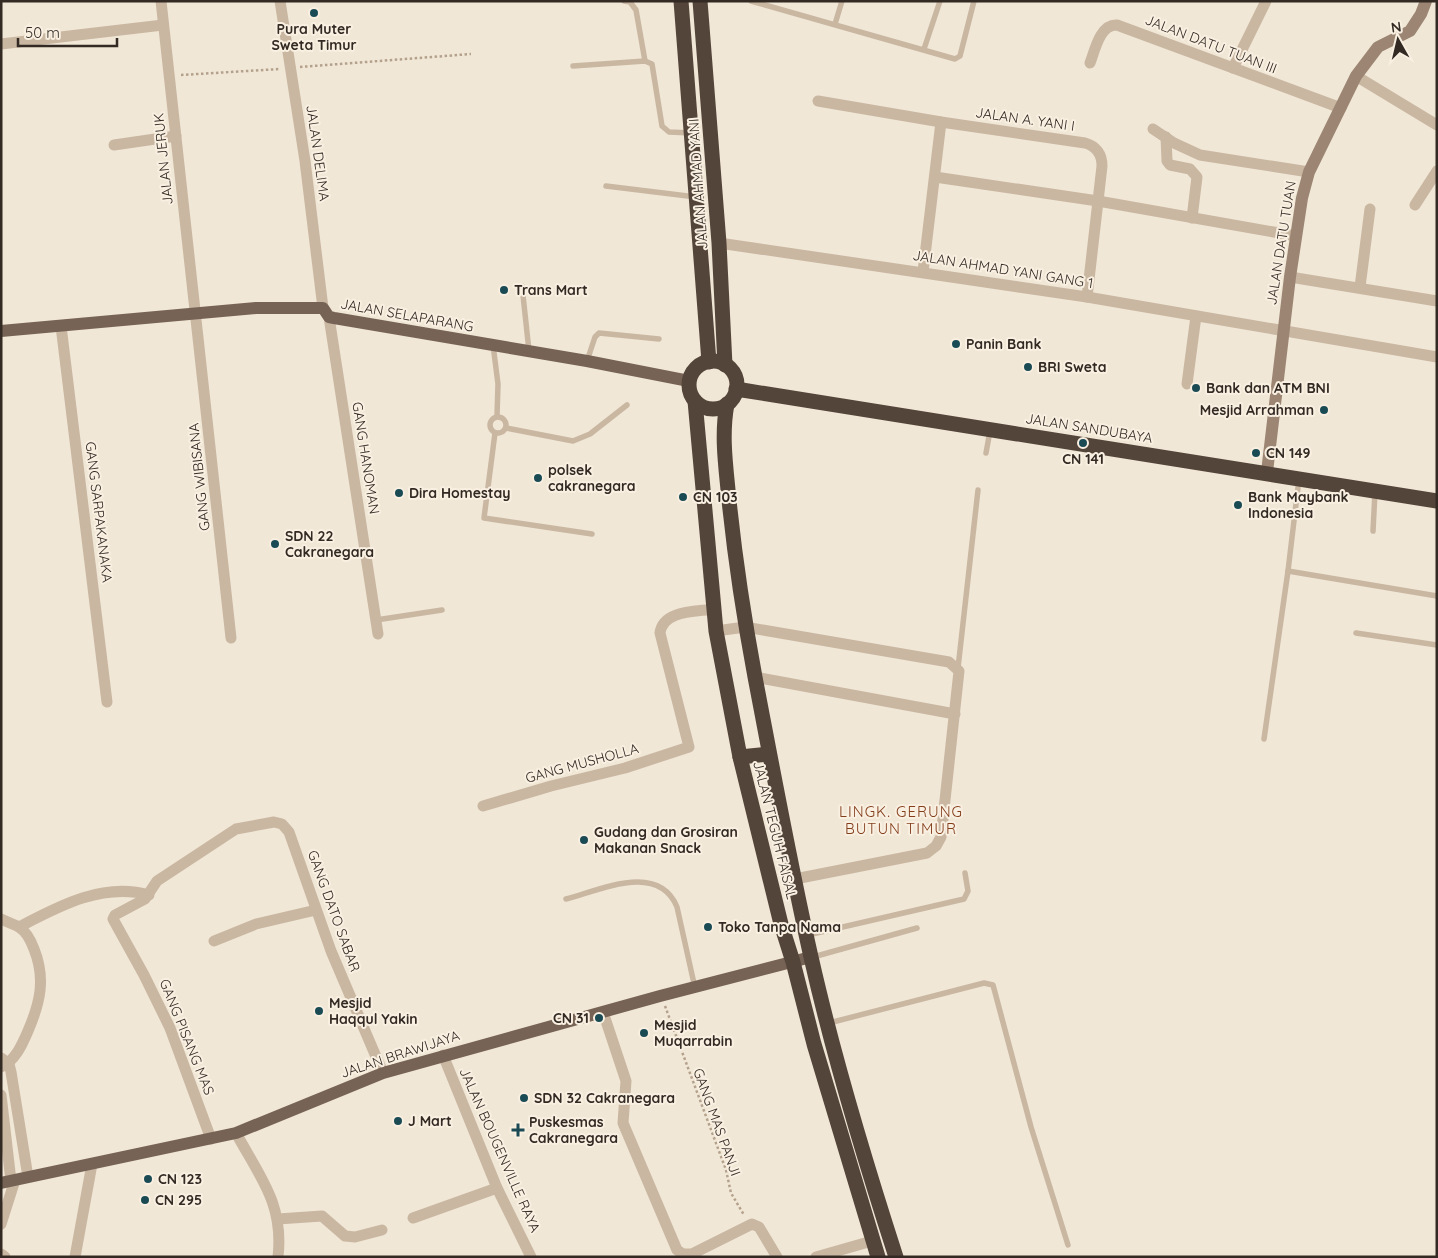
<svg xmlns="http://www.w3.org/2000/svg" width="1438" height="1258" font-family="Quicksand,sans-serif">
  <rect width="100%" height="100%" fill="#f1e7d6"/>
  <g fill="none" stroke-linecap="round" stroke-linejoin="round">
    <g stroke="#b4a18c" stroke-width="2.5" stroke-dasharray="2.5 2.5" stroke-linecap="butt">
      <path d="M300,67L471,54"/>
      <path d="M181,75L280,69"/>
      <path d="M665,1006L726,1170L731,1193L744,1215"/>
    </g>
    <g stroke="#c9b7a2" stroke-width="5.5">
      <path d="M624,1L630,2L636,10L645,61"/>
      <path d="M751,1L955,59L960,56L974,1"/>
      <path d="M835,24L842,1"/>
      <path d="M924,49L940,1"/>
      <path d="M573,66L645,61L652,64L662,126L669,132L691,133"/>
      <path d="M606,186L696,197"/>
      <path d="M522,286L529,351"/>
      <path d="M493,345L498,384L497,416"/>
      <path d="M587,361L595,337L599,333L659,339"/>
      <circle cx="498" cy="425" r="8"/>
      <path d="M506,428L573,441L590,434L627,405"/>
      <path d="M495,433L484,518L592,534"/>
      <path d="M986,453L990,431"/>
      <path d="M1373,531L1375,492"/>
      <path d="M1288,571L1437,596"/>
      <path d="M376,620L442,610"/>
      <path d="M1356,633L1437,645"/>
      <path d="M958,668L978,490"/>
      <path d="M1264,739L1288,571L1299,479"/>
      <path d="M566,899C601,890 658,862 677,907L695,988"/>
      <path d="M808,935L964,899L968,891L965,873"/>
      <path d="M813,957L917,928"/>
      <path d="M829,1023L984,983L993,985L1031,1127L1068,1245"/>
    </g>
    <g stroke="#c9b7a2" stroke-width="11">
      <path d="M161,1L231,638"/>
      <path d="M280,1L305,161L323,308"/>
      <path d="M1,44L163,25"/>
      <path d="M1090,63C1095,50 1100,24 1117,25L1341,108"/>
      <path d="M1233,68L1266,1"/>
      <path d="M1356,76L1437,125"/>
      <path d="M818,101L941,122L1085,143C1096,146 1102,154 1102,166L1087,297"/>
      <path d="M1153,129L1174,143L1200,155L1309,172"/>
      <path d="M1166,137L1167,161L1170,165L1190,169L1197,177L1192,218"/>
      <path d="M114,145L176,136"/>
      <path d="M935,177L1098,201L1296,236"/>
      <path d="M1415,205L1437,171"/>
      <path d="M719,243L1087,297L1437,357"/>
      <path d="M923,272L941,122"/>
      <path d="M1290,277L1437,301"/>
      <path d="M1360,287L1370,209"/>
      <path d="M329,317L378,634"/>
      <path d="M61,326L107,702"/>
      <path d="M1187,384L1196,316"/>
      <path d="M716,631L745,627L949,662L959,671L941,837L936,846L927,853L795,879"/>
      <path d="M755,677L955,714"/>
      <path d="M483,806L551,786L625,768L689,747L660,633C663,610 695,612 714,609"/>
      <path d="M1,919C7,922 14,924 19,927C27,932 31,941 34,949C46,979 40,1003 28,1031C22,1045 15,1061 1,1067"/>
      <path d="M19,927C59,906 103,882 149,895"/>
      <path d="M214,941L256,924L316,910"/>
      <path d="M603,1012L626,1081L623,1123L677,1250L683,1254H692L752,1224L759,1227L777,1257"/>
      <path d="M443,1055L497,1188L531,1257"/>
      <path d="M1,1058L9,1064L11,1072L28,1177"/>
      <path d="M1,1095L11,1181"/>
      <path d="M236,1133C260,1177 284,1204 278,1257"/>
      <path d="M211,1139L170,1028L144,975L113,919L115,915L145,899L157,881L236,829L274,822L282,824L289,832L331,951L383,1073"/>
      <path d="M413,1218L497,1188"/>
      <path d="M278,1219L322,1216L345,1236L355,1237L382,1230"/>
      <path d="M1,1224L15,1180"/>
      <path d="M1,1254L5,1257"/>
      <path d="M75,1257L92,1164"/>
      <path d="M816,1257L872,1241"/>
    </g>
    <path stroke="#9c8673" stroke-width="12" d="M1267,472L1290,277L1302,198L1309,172L1356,76L1378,47L1410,31L1421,14L1426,1"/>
    <g stroke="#766355" stroke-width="12">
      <path d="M1,331L256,308H323L329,317L334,318L587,361L689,381"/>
      <path d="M1,1183L236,1133L383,1073L660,996L811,957"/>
    </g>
    <g stroke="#54453b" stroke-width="15">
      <path d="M681,1L709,362"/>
      <path d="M700,1L719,243L725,365"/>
      <circle cx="713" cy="385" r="24"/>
      <path d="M736,389L1437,501"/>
      <path d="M695,401L716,631L740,757L781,924L793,962L814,1044L878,1257"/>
      <path d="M727,404C721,436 726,467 729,500C735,559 744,618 755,677C773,771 790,864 811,957C834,1059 864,1158 896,1257"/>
      <path d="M740,757L769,754"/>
    </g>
  </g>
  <g fill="#1a4b55" stroke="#f9f0e2" stroke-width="2">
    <circle cx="314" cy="13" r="5"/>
    <circle cx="504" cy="290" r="5"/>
    <circle cx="956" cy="344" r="5"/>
    <circle cx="1028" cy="367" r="5"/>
    <circle cx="1196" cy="388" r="5"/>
    <circle cx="1324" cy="410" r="5"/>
    <circle cx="1083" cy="443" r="5"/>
    <circle cx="1256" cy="453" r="5"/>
    <circle cx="538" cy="478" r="5"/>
    <circle cx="399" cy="493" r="5"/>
    <circle cx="683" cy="497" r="5"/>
    <circle cx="1238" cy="505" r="5"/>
    <circle cx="275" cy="544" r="5"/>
    <circle cx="584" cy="840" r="5"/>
    <circle cx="708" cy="927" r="5"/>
    <circle cx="319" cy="1011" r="5"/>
    <circle cx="599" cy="1018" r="5"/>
    <circle cx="644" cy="1033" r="5"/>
    <circle cx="524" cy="1098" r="5"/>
    <circle cx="398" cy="1121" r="5"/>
    <path d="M515.5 1122.5h5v5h5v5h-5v5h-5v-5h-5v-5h5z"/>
    <circle cx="148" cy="1179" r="5"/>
    <circle cx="145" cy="1200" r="5"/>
  </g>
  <g text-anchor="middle" stroke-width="4" stroke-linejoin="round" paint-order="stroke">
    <g font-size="14" font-weight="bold" fill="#332a24" stroke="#f9f0e2" text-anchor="start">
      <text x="314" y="34" text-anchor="middle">Pura Muter<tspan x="314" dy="16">Sweta Timur</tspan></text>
      <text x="514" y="295">Trans Mart</text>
      <text x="966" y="349">Panin Bank</text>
      <text x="1038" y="372">BRI Sweta</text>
      <text x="1206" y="393">Bank dan ATM BNI</text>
      <text x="1314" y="415" text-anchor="end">Mesjid Arrahman</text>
      <text x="1266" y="458">CN 149</text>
      <text x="1083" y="464" text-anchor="middle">CN 141</text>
      <text x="548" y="475">polsek<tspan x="548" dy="16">cakranegara</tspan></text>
      <text x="409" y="498">Dira Homestay</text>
      <text x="693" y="502">CN 103</text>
      <text x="1248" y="502">Bank Maybank<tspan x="1248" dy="16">Indonesia</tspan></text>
      <text x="285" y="541">SDN 22<tspan x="285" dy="16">Cakranegara</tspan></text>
      <text x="594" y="837">Gudang dan Grosiran<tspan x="594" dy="16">Makanan Snack</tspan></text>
      <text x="718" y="932">Toko Tanpa Nama</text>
      <text x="329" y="1008">Mesjid<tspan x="329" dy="16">Haqqul Yakin</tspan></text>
      <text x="589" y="1023" text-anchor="end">CN 31</text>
      <text x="654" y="1030">Mesjid<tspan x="654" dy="16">Muqarrabin</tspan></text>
      <text x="534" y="1103">SDN 32 Cakranegara</text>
      <text x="408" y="1126">J Mart</text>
      <text x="529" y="1127">Puskesmas<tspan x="529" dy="16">Cakranegara</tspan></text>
      <text x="158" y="1184">CN 123</text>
      <text x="155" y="1205">CN 295</text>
    </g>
    <g font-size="14" fill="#332a24" stroke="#f9f0e2">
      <text transform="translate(1211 44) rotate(21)" y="5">JALAN DATU TUAN III</text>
      <text transform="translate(1025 119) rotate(8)" y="5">JALAN A. YANI I</text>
      <text transform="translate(318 153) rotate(82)" y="5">JALAN DELIMA</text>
      <text transform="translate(163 159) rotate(-96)" y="5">JALAN JERUK</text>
      <text transform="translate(698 184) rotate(-94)" y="5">JALAN AHMAD YANI</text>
      <text transform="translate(1281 243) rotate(-81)" y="5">JALAN DATU TUAN</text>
      <text transform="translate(1003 269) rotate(9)" y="5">JALAN AHMAD YANI GANG 1</text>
      <text transform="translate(407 315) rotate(10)" y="5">JALAN SELAPARANG</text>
      <text transform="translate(1089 428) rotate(9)" y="5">JALAN SANDUBAYA</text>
      <text transform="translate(366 458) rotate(81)" y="5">GANG HANOMAN</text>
      <text transform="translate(199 477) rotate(-96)" y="5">GANG WIBISANA</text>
      <text transform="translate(99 512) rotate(83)" y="5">GANG SARPAKANAKA</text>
      <text transform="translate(582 763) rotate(-15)" y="5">GANG MUSHOLLA</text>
      <text transform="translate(775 830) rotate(76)" y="5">JALAN TEGUH FAISAL</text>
      <text transform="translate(334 911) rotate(70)" y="5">GANG DATO SABAR</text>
      <text transform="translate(187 1037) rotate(68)" y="5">GANG PISANG MAS</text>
      <text transform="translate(400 1054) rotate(-18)" y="5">JALAN BRAWIJAYA</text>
      <text transform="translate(717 1122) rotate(70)" y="5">GANG MAS PANJI</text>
      <text transform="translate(500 1150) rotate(66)" y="5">JALAN BOUGENVILLE RAYA</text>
    </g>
    <g font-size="15" letter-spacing="1" fill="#833e1c" stroke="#f9f0e2">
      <text x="901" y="817">LINGK. GERUNG<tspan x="901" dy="17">BUTUN TIMUR</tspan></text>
    </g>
  </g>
  <rect width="1438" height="1258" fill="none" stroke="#332a24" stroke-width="5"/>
  <g transform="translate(1398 40) rotate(352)" stroke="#f9f0e2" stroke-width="4" paint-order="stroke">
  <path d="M0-4L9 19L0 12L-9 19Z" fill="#332a24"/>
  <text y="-8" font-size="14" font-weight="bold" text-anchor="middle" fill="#332a24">N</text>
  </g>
  <path d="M18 38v8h99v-8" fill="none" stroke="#332a24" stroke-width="2.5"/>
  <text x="25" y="38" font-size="15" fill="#332a24" stroke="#f9f0e2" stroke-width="4" paint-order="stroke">50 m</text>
</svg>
